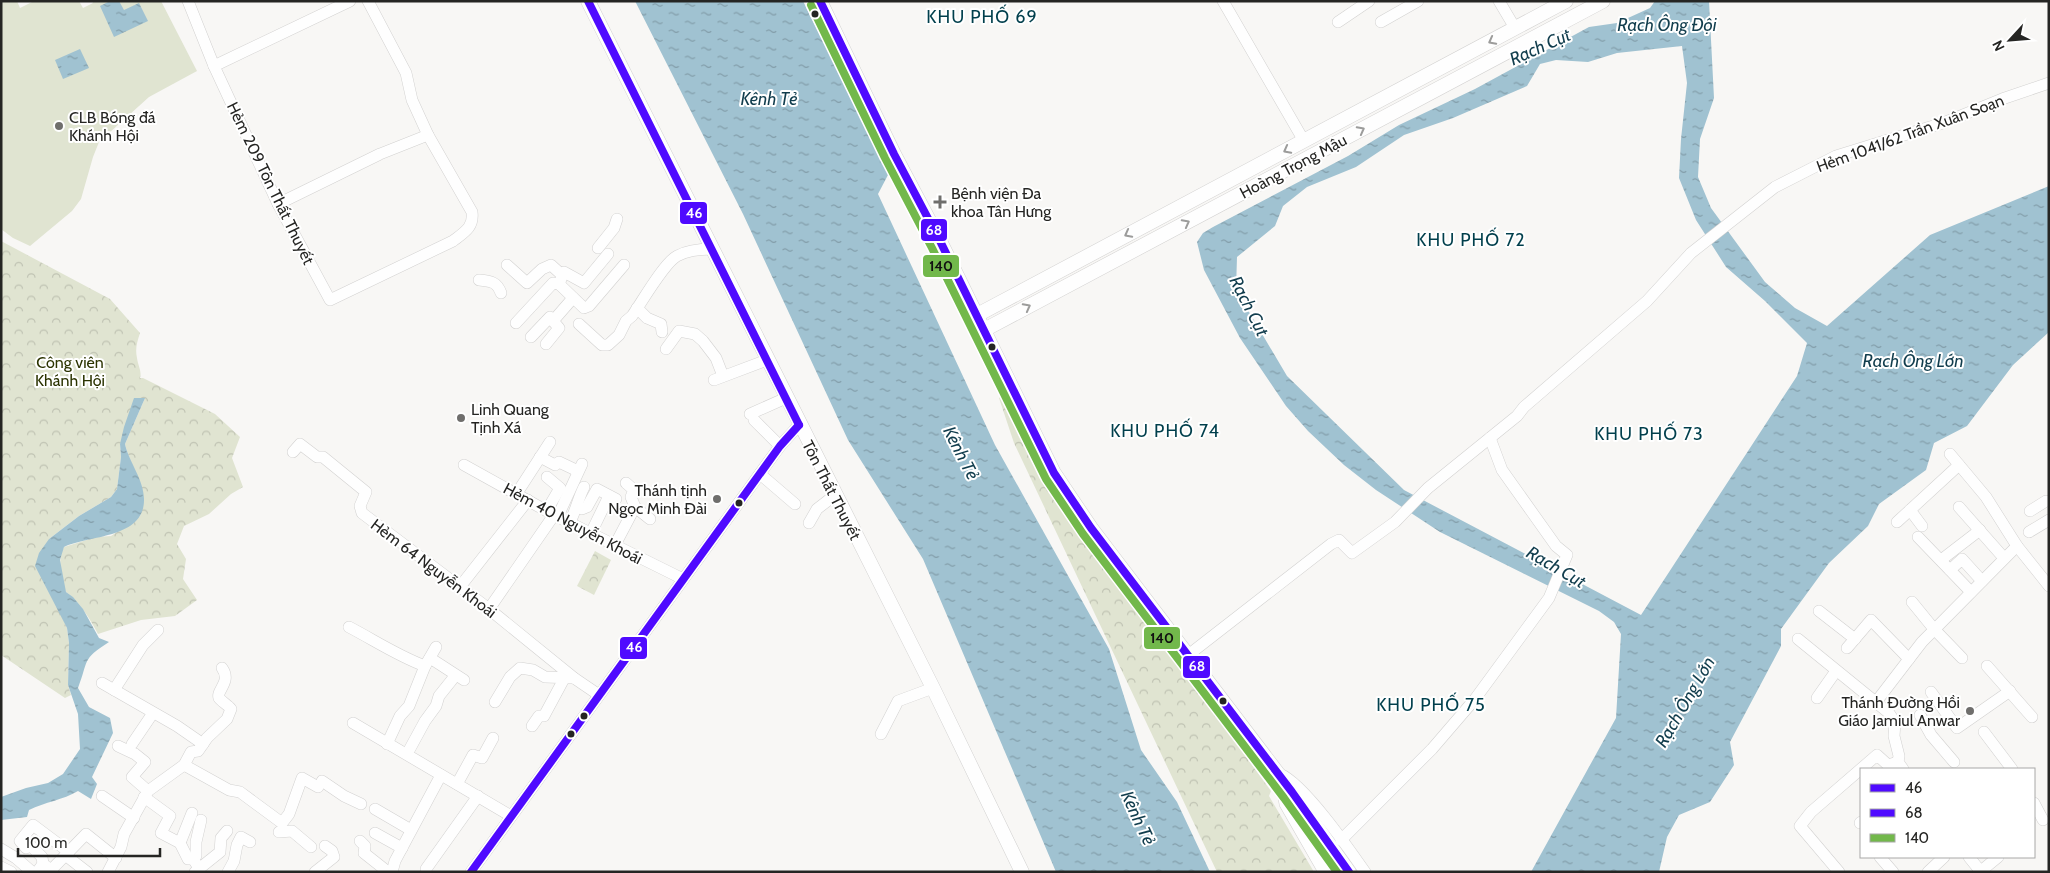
<svg xmlns="http://www.w3.org/2000/svg" width="2050" height="873" font-family="Cabin,sans-serif">
  <defs>
    <pattern id="park-crowns" width="20" height="18" patternUnits="userSpaceOnUse" patternTransform="scale(1.25)"><rect width="20" height="18" fill="#e0e4d1"/><path d="M2 6a3 3 0 1 1 6 0M12 15a3 3 0 1 1 6 0" fill="none" stroke="#c0c3b3"/></pattern>
    <pattern id="water-ripples" width="26" height="14" patternUnits="userSpaceOnUse" patternTransform="scale(1.25)"><rect width="26" height="14" fill="#a0c2d1"/><path d="M2 4q2-2 4 0t4 0M15 11q2-2 4 0t4 0" fill="none" stroke="#829da9"/></pattern>
  </defs>
  <rect width="100%" height="100%" fill="#f8f7f5"/>
  <g fill="url(#park-crowns)">
    <path d="M1,241L110,299L140,333C137,342 135,349 137,358C138,366 142,371 140,378H143L215,414L240,437L232,458L243,487L231,494L209,514L184,526L177,544L186,559L183,579L197,600L175,616L141,620L98,634C90,619 80,602 66,592C61,580 57,559 64,547L96,537L111,536L140,516C149,487 131,470 125,444L145,398L120,444L121,457L117,489L111,497L79,516L49,539L63,619L67,628L69,643L68,685L71,695L65,698L1,655Z"/>
    <path d="M1002,395L1036,461L1085,535L1271,791L1269,796L1314,872H1217L1014,443L999,398Z"/>
    <path d="M595,551L611,560L594,595L577,586Z"/>
  </g>
  <path fill="#e0e4d1" d="M1,1H17L20,8L34,1H79L83,8L93,3L92,1H161L197,71L149,97L99,142L93,157L81,199L72,211L30,246L13,238L1,229Z"/>
  <g fill="url(#water-ripples)" fill-rule="evenodd">
    <path d="M110,1H119L124,10L139,3L148,21L114,37L100,6Z"/>
    <path d="M635,1H803L889,173L878,194L995,445L1109,649L1141,750L1177,802L1210,872H1056L923,559L848,440L743,214Z"/>
    <path d="M1655,1H1709L1714,98L1700,139L1698,177L1711,208L1765,282L1795,308L1827,326L1930,235L2049,186V332L2013,365L1967,426L1934,443L1926,470L1879,504L1868,526L1829,563L1781,629V646L1730,742L1734,765L1710,802L1679,815L1667,837L1659,872H1531L1616,718L1621,634L1614,622L1599,611L1440,532L1376,490L1344,465L1308,431L1286,406L1240,338L1204,270L1197,242L1203,233L1213,227L1348,156L1399,125L1475,89L1589,27L1617,23L1650,8ZM1682,46L1687,83L1681,139L1679,178L1696,220L1726,267L1765,301L1807,343L1797,376L1641,615L1404,490L1287,376L1236,290L1237,257L1275,226L1283,206L1307,187L1356,167L1404,135L1453,118L1527,86L1540,64L1556,60L1588,62L1617,53Z"/>
    <path d="M80,49L89,68L63,79L55,60Z"/>
    <path d="M134,398H145L125,444C129,462 144,480 144,499C145,539 88,535 64,547L60,560L66,592L73,597L83,609L99,638L109,642C81,660 89,660 78,688L89,707L110,718L113,733L92,777L97,784L91,799L78,791C63,800 45,802 29,810L27,817L1,820V797L26,788L48,783L63,774L80,749L78,714L68,685L69,643L67,628L35,566L39,553L49,539L79,516L111,497L117,489L121,457L120,444L124,427Z"/>
  </g>
  <g fill="none" stroke-linecap="round" stroke-linejoin="round">
    <g stroke="#d2d1d0" stroke-width="12">
      <g id="minor">
        <path d="M188,1L214,66L278,204L330,300L453,241C465,232 474,227 472,212L428,135L412,100L406,73L368,1"/>
        <path d="M1223,1L1304,141"/>
        <path d="M1499,1L1515,28"/>
        <path d="M1338,22L1369,1"/>
        <path d="M1381,22L1418,1"/>
        <path d="M214,66L350,1"/>
        <path d="M278,204L380,154L428,135"/>
        <path d="M598,248L614,228L617,219"/>
        <path d="M507,265L527,283L542,269L551,265L562,275"/>
        <path d="M479,280C491,281 497,282 501,293"/>
        <path d="M559,284L564,272L584,283L608,254"/>
        <path d="M637,308L647,318L661,324L662,332"/>
        <path d="M516,323L553,283L559,284L584,308L589,306L624,265"/>
        <path d="M579,324L602,345H608L619,335L626,321L632,316C642,302 664,263 677,256C688,250 699,249 712,249"/>
        <path d="M531,337L550,317L553,321L573,298"/>
        <path d="M546,344L559,328L553,321"/>
        <path d="M666,349L679,331L695,334L703,341L716,358L723,376"/>
        <path d="M714,380L767,360"/>
        <path d="M750,414L786,398"/>
        <path d="M754,420L780,446"/>
        <path d="M293,452L300,444L317,457H323L366,492L360,506L362,513L489,609L574,678L599,695"/>
        <path d="M1950,454L1986,497L2017,546L2049,586"/>
        <path d="M540,457L555,465L559,462L578,471"/>
        <path d="M464,465L554,515L683,579"/>
        <path d="M760,474L795,504"/>
        <path d="M626,483L634,490L631,497L635,507L650,519"/>
        <path d="M517,493L550,442"/>
        <path d="M578,506L582,509L587,507L597,489L616,499"/>
        <path d="M1959,507L2004,558"/>
        <path d="M547,510L560,488L547,477"/>
        <path d="M1910,510L1922,526"/>
        <path d="M2030,511L2046,501"/>
        <path d="M558,516L582,464"/>
        <path d="M570,522C576,510 578,499 584,487"/>
        <path d="M1897,522L1959,465"/>
        <path d="M809,523L817,509L835,495"/>
        <path d="M2029,532L2049,520"/>
        <path d="M591,533L609,496"/>
        <path d="M1918,537L1971,592"/>
        <path d="M615,545L635,507"/>
        <path d="M1941,560L1980,530"/>
        <path d="M1950,570L1962,559L1982,581"/>
        <path d="M459,588L528,500"/>
        <path d="M1912,602L1934,629L1962,658"/>
        <path d="M489,609L554,515"/>
        <path d="M1819,611L1855,639"/>
        <path d="M349,627C374,640 398,656 425,666"/>
        <path d="M1798,639L1889,713L1895,722L1894,736L1899,756L1898,762L1903,769"/>
        <path d="M1847,648L1871,620L1909,659"/>
        <path d="M1187,656L1331,544L1339,540L1352,553L1395,522L1428,488L1517,416L1524,407L1647,301L1691,253L1775,187L1836,156L1943,123L2002,99L2049,83"/>
        <path d="M430,658L464,680"/>
        <path d="M1987,666L2032,717"/>
        <path d="M102,683L177,726L203,744"/>
        <path d="M114,690L143,645L158,630"/>
        <path d="M1931,692L1957,728L2010,691"/>
        <path d="M1817,698L1836,671"/>
        <path d="M495,702L510,677L520,668L533,670L545,677L574,678"/>
        <path d="M1876,702L1922,642L2017,546"/>
        <path d="M1920,715L1931,735L1954,762"/>
        <path d="M353,723L511,816"/>
        <path d="M532,726L539,716H544L565,677"/>
        <path d="M1984,732L2012,769"/>
        <path d="M881,734L898,701L933,688"/>
        <path d="M132,744L153,713"/>
        <path d="M387,744L400,716L409,706L425,666L436,647"/>
        <path d="M118,746L135,754L145,762L132,777L148,791"/>
        <path d="M407,754L425,721L436,706L439,696L455,676"/>
        <path d="M184,765L229,790L240,792L282,823L289,814L302,778L318,787"/>
        <path d="M1280,774C1304,784 1349,849 1365,872"/>
        <path d="M322,781L344,796L361,804"/>
        <path d="M1284,782L1283,793L1285,804L1324,872"/>
        <path d="M457,784L473,755L482,758L493,738"/>
        <path d="M102,796L134,818"/>
        <path d="M144,797L170,816L161,833L180,843L188,859H193L199,868"/>
        <path d="M2034,803L2043,820"/>
        <path d="M375,809L411,830"/>
        <path d="M1860,823L1861,822"/>
        <path d="M279,832L292,831L311,847"/>
        <path d="M375,833L402,848"/>
        <path d="M1341,840L1432,749L1475,699L1549,598L1567,555L1556,546L1502,470L1490,438"/>
        <path d="M360,841L365,846L364,853L388,872"/>
        <path d="M180,843L192,813"/>
        <path d="M1,849L16,858L32,872"/>
        <path d="M1880,857L1893,872"/>
        <path d="M1969,857L1981,872"/>
        <path d="M193,859L196,856V842L201,820"/>
        <path d="M43,864L42,857L30,845L26,848L20,841L33,825L65,849L69,858L87,872"/>
        <path d="M1,867L11,872"/>
        <path d="M426,869L478,796"/>
        <path d="M1981,871L1998,857"/>
        <path d="M37,872L43,864L51,870L86,834L116,858"/>
        <path d="M108,872L121,847L124,834L148,791L184,765L191,752L198,751L207,738L227,719L231,709C228,705 222,702 219,698C216,690 232,682 222,668"/>
        <path d="M195,872L220,852L221,838L227,831"/>
        <path d="M228,872L234,861L237,845L241,837L250,842"/>
        <path d="M315,872L334,857L332,851L325,846"/>
        <path d="M392,872L395,861L441,775"/>
        <path d="M471,872L780,446L799,425"/>
        <path d="M1839,872L1800,826L1811,812L1877,755L1888,765L1898,762"/>
        <path d="M1928,872L1944,857"/>
      </g>
    </g>
    <g stroke="#d2d1d0" stroke-width="15">
      <g id="major">
        <path d="M588,1L933,688L1022,872"/>
        <path d="M820,1L894,154L941,243L1054,473L1091,528L1292,792L1349,872"/>
        <path d="M977,315L1566,1"/>
        <path d="M984,330L1603,1"/>
      </g>
    </g>
    <use href="#minor" stroke="#fefefe" stroke-width="11"/>
    <use href="#major" stroke="#fefefe" stroke-width="14"/>
    <g stroke="#fff" stroke-width="11">
      <g id="bus-1">
        <path d="M588,1L799,425"/>
        <path d="M471,872L780,446L799,425"/>
      </g>
    </g>
    <g stroke="#fff" stroke-width="11">
      <path id="bus-2" d="M820,1L894,154L941,243L1054,473L1091,528L1292,792L1349,872"/>
    </g>
    <g stroke="#fff" stroke-width="11">
      <path id="bus-3" d="M811,5L885,158L932,248L1046,479L1083,534L1284,798L1337,872"/>
    </g>
    <use href="#bus-1" stroke="#4f0aff" stroke-width="8"/>
    <use href="#bus-2" stroke="#4f0aff" stroke-width="8"/>
    <use href="#bus-3" stroke="#72b84b" stroke-width="8"/>
  </g>
  <defs><path id="oneway-chevron" d="M-2-3.5L2.5 0L-2 3.5" fill="none" stroke-width="1.6" stroke-linecap="round" stroke-linejoin="round" transform="scale(1.25)"/></defs>
  <g stroke="#9c9c9b">
    <use href="#oneway-chevron" transform="translate(1492 41) rotate(152)"/>
    <use href="#oneway-chevron" transform="translate(1361 130) rotate(-28)"/>
    <use href="#oneway-chevron" transform="translate(1287 150) rotate(152)"/>
    <use href="#oneway-chevron" transform="translate(1186 223) rotate(-28)"/>
    <use href="#oneway-chevron" transform="translate(1128 234) rotate(152)"/>
    <use href="#oneway-chevron" transform="translate(1027 307) rotate(-28)"/>
  </g>
  <g fill="#252523" stroke="#fff" stroke-width="2">
    <circle cx="815" cy="14" r="4.5"/>
    <circle cx="992" cy="347" r="4.5"/>
    <circle cx="739" cy="503" r="4.5"/>
    <circle cx="1223" cy="701" r="4.5"/>
    <circle cx="584" cy="716" r="4.5"/>
    <circle cx="571" cy="734" r="4.5"/>
  </g>
  <g fill="#6f6e6c" stroke="#fff" stroke-width="2">
    <circle cx="59" cy="126" r="5"/>
    <path d="M937.5 194.5h5v5h5v5h-5v5h-5v-5h-5v-5h5z"/>
    <circle cx="461" cy="418" r="5"/>
    <circle cx="717" cy="499" r="5"/>
    <circle cx="1970" cy="711" r="5"/>
  </g>
  <g text-anchor="middle" stroke-width="4" stroke-linejoin="round" paint-order="stroke">
    <g font-size="16" fill="#252523" stroke="#fff" text-anchor="start">
      <text x="69" y="123">CLB Bóng đá<tspan x="69" dy="18">Khánh Hội</tspan></text>
      <text x="951" y="199">Bệnh viện Đa<tspan x="951" dy="18">khoa Tân Hưng</tspan></text>
      <text x="471" y="415">Linh Quang<tspan x="471" dy="18">Tịnh Xá</tspan></text>
      <text x="707" y="496" text-anchor="end">Thánh tịnh<tspan x="707" dy="18">Ngọc Minh Đài</tspan></text>
      <text x="1960" y="708" text-anchor="end">Thánh Đường Hồi<tspan x="1960" dy="18">Giáo Jamiul Anwar</tspan></text>
    </g>
    <g font-size="16" fill="#252523" stroke="#fff">
      <text transform="translate(1910 133) rotate(-20)" y="6">Hẻm 1041/62 Trần Xuân Soạn</text>
      <text transform="translate(1293 166) rotate(-28)" y="6">Hoàng Trọng Mậu</text>
      <text transform="translate(271 183) rotate(64)" y="6">Hẻm 209 Tôn Thất Thuyết</text>
      <text transform="translate(832 490) rotate(63)" y="6">Tôn Thất Thuyết</text>
      <text transform="translate(573 523) rotate(28)" y="6">Hẻm 40 Nguyễn Khoái</text>
      <text transform="translate(434 568) rotate(37)" y="6">Hẻm 64 Nguyễn Khoái</text>
    </g>
    <g font-size="16" fill="#2b3300" stroke="#fff">
      <text x="70" y="368">Công viên<tspan x="70" dy="18">Khánh Hội</tspan></text>
    </g>
    <g font-size="18" letter-spacing="1" fill="#013f4c" stroke="#fff">
      <text x="982" y="23">KHU PHỐ 69</text>
      <text x="1471" y="246">KHU PHỐ 72</text>
      <text x="1165" y="437">KHU PHỐ 74</text>
      <text x="1649" y="440">KHU PHỐ 73</text>
      <text x="1431" y="711">KHU PHỐ 75</text>
    </g>
    <g font-size="18" font-style="italic" fill="#113d4d" stroke="#fff">
      <text x="1667" y="31">Rạch Ông Đội</text>
      <text transform="translate(1540 47) rotate(-24)" y="6">Rạch Cụt</text>
      <text x="769" y="105">Kênh Tẻ</text>
      <text transform="translate(1249 306) rotate(63)" y="6">Rạch Cụt</text>
      <text x="1913" y="367">Rạch Ông Lớn</text>
      <text transform="translate(961 453) rotate(63)" y="6">Kênh Tẻ</text>
      <text transform="translate(1556 567) rotate(30)" y="6">Rạch Cụt</text>
      <text transform="translate(1685 702) rotate(-60)" y="6">Rạch Ông Lớn</text>
      <text transform="translate(1138 818) rotate(65)" y="6">Kênh Tẻ</text>
    </g>
  </g>
  <g stroke="#fff" stroke-width="2">
    <rect x="679" y="201" width="29" height="24" rx="5" fill="#4f0aff"/>
    <rect x="920" y="218" width="28" height="24" rx="5" fill="#4f0aff"/>
    <rect x="922" y="254" width="38" height="24" rx="5" fill="#72b84b"/>
    <rect x="1143" y="626" width="38" height="24" rx="5" fill="#72b84b"/>
    <rect x="619" y="636" width="29" height="24" rx="5" fill="#4f0aff"/>
    <rect x="1182" y="655" width="29" height="24" rx="5" fill="#4f0aff"/>
  </g>
  <g font-size="14" text-anchor="middle" font-weight="bold" fill="#fff">
    <text x="694" y="218">46</text>
    <text x="934" y="235">68</text>
    <text x="634" y="652">46</text>
    <text x="1197" y="671">68</text>
  </g>
  <g font-size="14" text-anchor="middle" font-weight="bold" fill="#111">
    <text x="941" y="271">140</text>
    <text x="1162" y="643">140</text>
  </g>
  <rect width="2050" height="873" fill="none" stroke="#252523" stroke-width="5"/>
  <rect x="1860" y="768" width="175" height="90" fill="#ffffff" stroke="#a8a8a7"/>
  <rect x="1870" y="784" width="25" height="8" fill="#4f0aff" stroke="#a8a8a7"/>
  <text x="1905" y="793" font-size="15" fill="#252523">46</text>
  <rect x="1870" y="809" width="25" height="8" fill="#4f0aff" stroke="#a8a8a7"/>
  <text x="1905" y="818" font-size="15" fill="#252523">68</text>
  <rect x="1870" y="834" width="25" height="8" fill="#72b84b" stroke="#a8a8a7"/>
  <text x="1905" y="843" font-size="15" fill="#252523">140</text>
  <g transform="translate(2010 40) rotate(244)" stroke="#ffffff" stroke-width="4" paint-order="stroke">
  <path d="M0-4L9 19L0 12L-9 19Z" fill="#252523"/>
  <text y="-8" font-size="14" font-weight="bold" text-anchor="middle" fill="#252523">N</text>
  </g>
  <path d="M18 848v8h142v-8" fill="none" stroke="#252523" stroke-width="2.5"/>
  <text x="25" y="848" font-size="15" fill="#252523" stroke="#ffffff" stroke-width="4" paint-order="stroke">100 m</text>
</svg>
